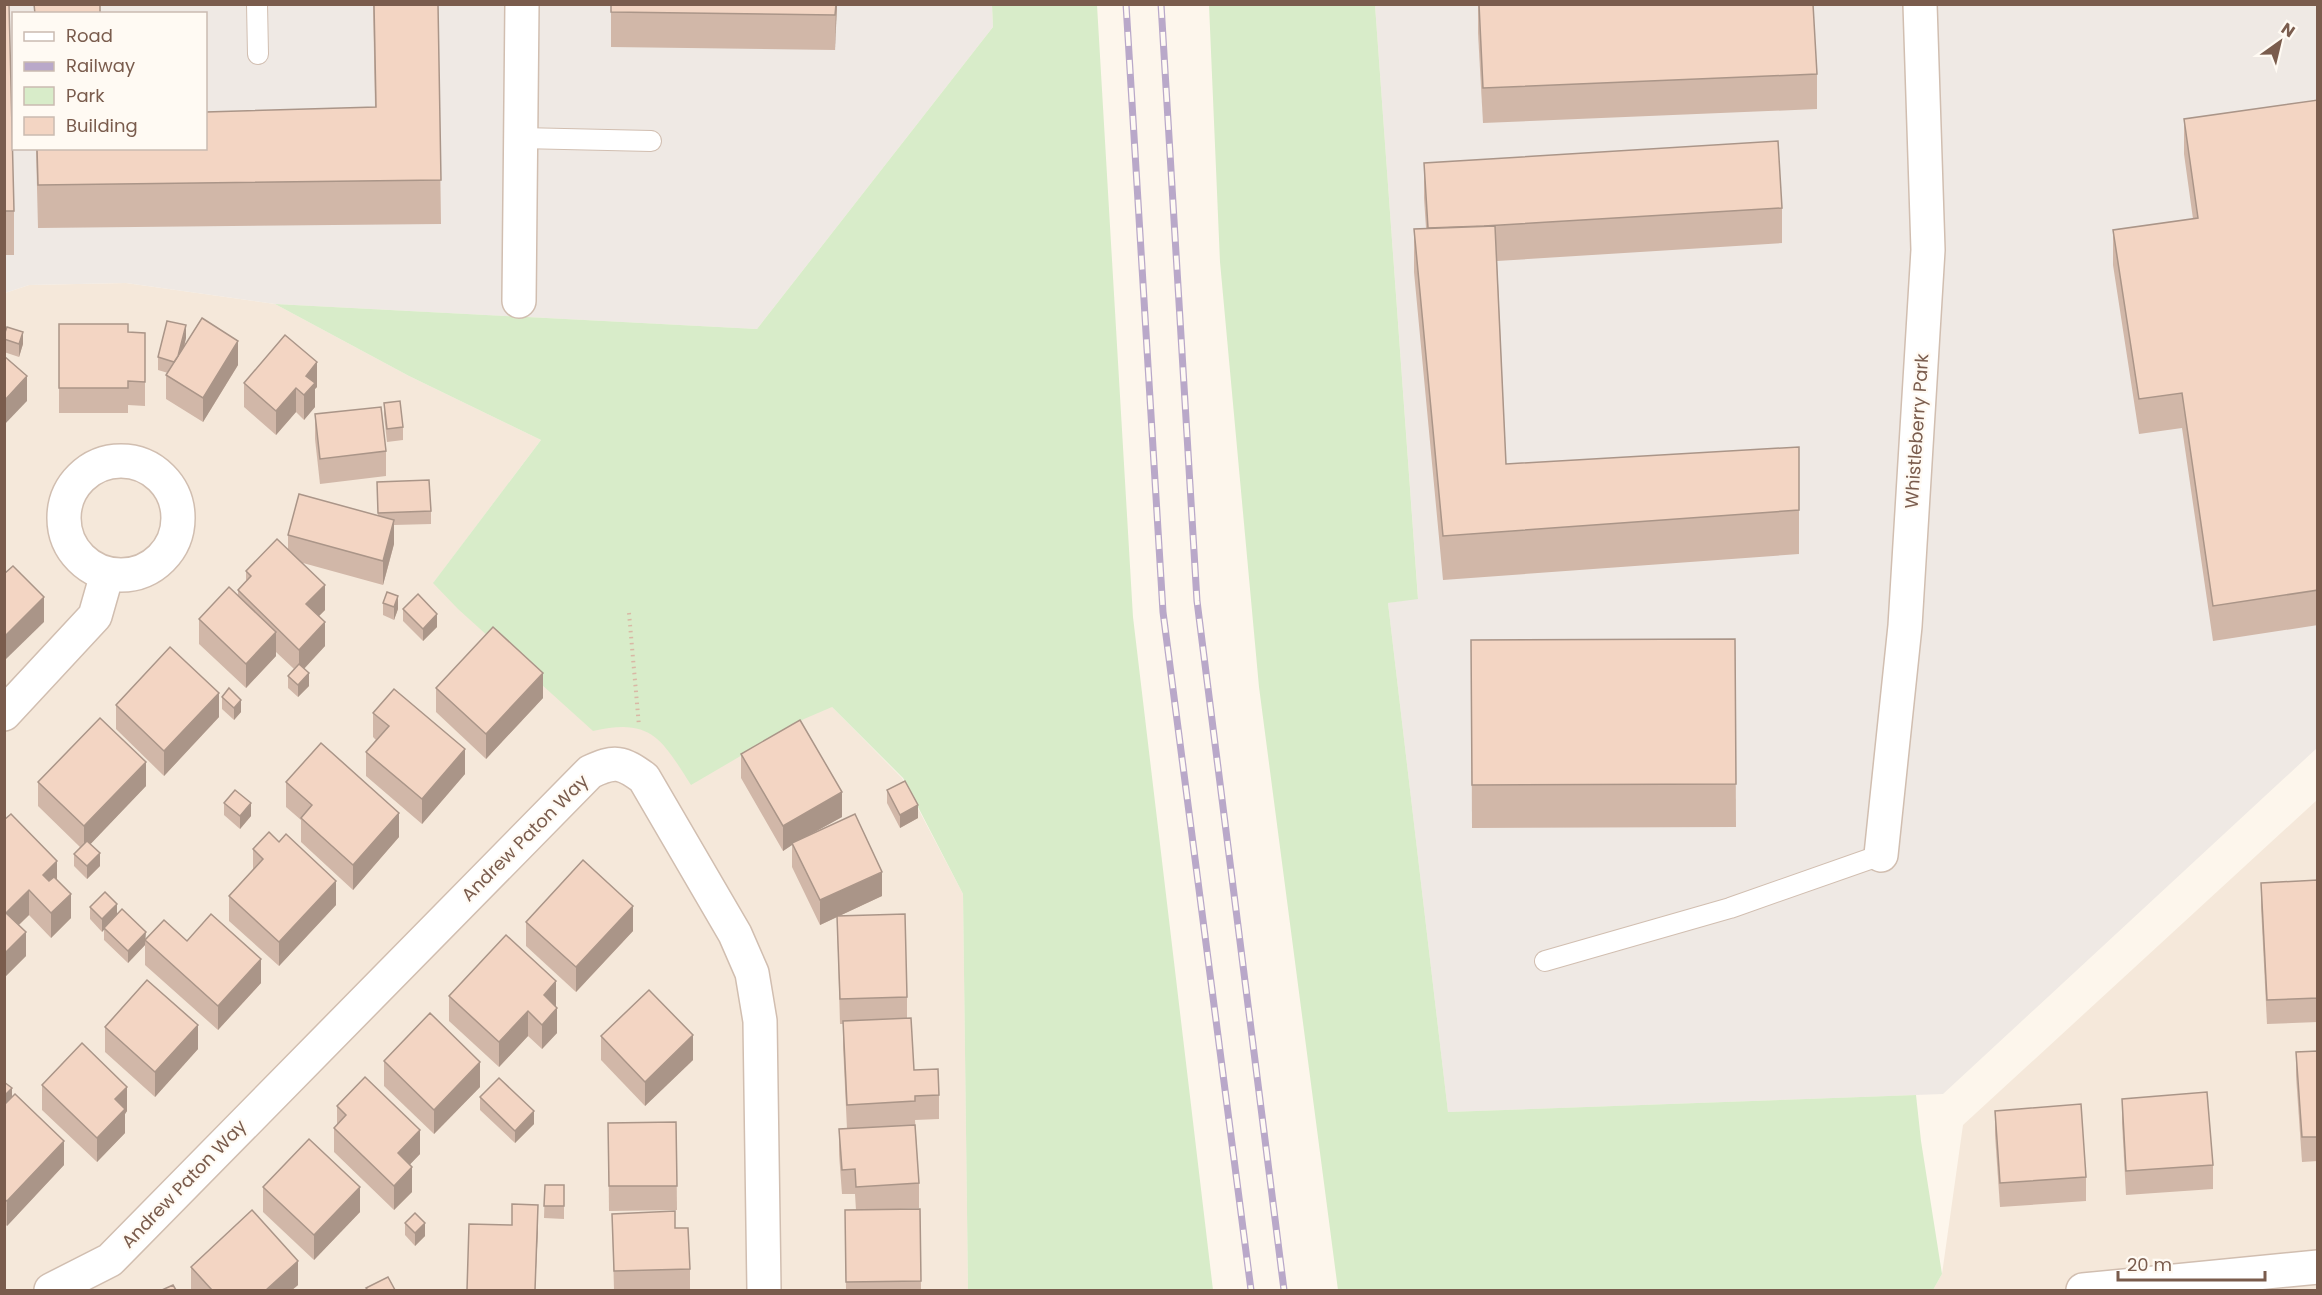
<svg xmlns="http://www.w3.org/2000/svg" width="2322" height="1295" font-family="Poppins,sans-serif">
  <rect width="100%" height="100%" fill="#fdf6ec"/>
  <g fill="#f5e8da">
    <path d="M126,283L275,304L409,376L541,440L434,582L832,707L902,778L963,894L968,1290H5V293L29,285Z"/>
    <path d="M2317,800V1290H1933L1942,1274L1963,1125Z"/>
  </g>
  <g fill="#efe9e4" fill-rule="evenodd">
    <path d="M5,5H992L993,27L757,329L275,304L126,283L29,285L5,293ZM14,14H206V148H14Z"/>
    <path d="M1375,5H2317V748L1943,1094L1448,1112L1388,603L1418,598Z"/>
  </g>
  <g fill="#d8ecc9">
    <path d="M992,5H1097L1133,617L1213,1290H968L963,894L903,778L832,707L804,719L691,785C662,740 652,717 593,731L458,609L433,583L541,440L409,376L275,304L757,329L993,27Z"/>
    <path d="M1209,5H1375L1418,599L1388,603L1448,1112L1916,1095L1921,1141L1942,1274L1933,1290H1338L1259,687L1220,262Z"/>
  </g>
  <g fill="none" stroke-linecap="round" stroke-linejoin="round">
    <g stroke="#d1beb0" stroke-width="22">
      <g id="lane">
        <path d="M257,4L258,54"/>
        <path d="M521,138L651,141"/>
        <path d="M1545,961L1730,908L1881,855"/>
      </g>
    </g>
    <g stroke="#d1beb0" stroke-width="36">
      <g id="street">
        <path d="M519,301L522,4"/>
        <circle cx="121" cy="518" r="57"/>
        <path d="M4,714L95,616L107,574"/>
        <path d="M1881,855L1905,626L1928,250L1920,4"/>
        <path d="M51,1290L110,1260L590,772C615,760 622,762 644,778L735,934L752,973L760,1021L764,1290"/>
        <path d="M2083,1290L2318,1267"/>
      </g>
    </g>
    <path stroke="#d9b8a5" stroke-width="4" stroke-dasharray="1.5 4.5" stroke-linecap="butt" d="M629,613L639,726"/>
    <use href="#lane" stroke="#fff" stroke-width="20"/>
    <use href="#street" stroke="#fff" stroke-width="33"/>
    <g stroke="#b9a8c9" stroke-width="7">
      <g id="rail">
        <path d="M1126,4L1163,612L1251,1290"/>
        <path d="M1161,4L1197,601L1284,1290"/>
      </g>
    </g>
    <use href="#rail" stroke="#fffaf3" stroke-width="4.5" stroke-dasharray="14" stroke-linecap="butt"/>
  </g>
  <g fill="#d1b7a8">
    <path d="M4,4L14,211V255H4Z"/>
    <path d="M373,4H438L441,224L38,228L36,148H206L375,107Z"/>
    <path d="M611,4H837L835,50L611,47Z"/>
    <path d="M1478,4L1817,74V109L1483,123L1478,33Z"/>
    <path d="M2318,100V625L2213,641L2182,428L2139,434L2113,265V230L2193,219L2184,154V119Z"/>
    <path d="M1424,163L1782,208V243L1497,261L1506,464L1799,510V554L1443,580L1414,272V229L1426,228L1424,198Z"/>
    <path d="M59,324L128,332L145,333V406L128,405V413H59Z"/>
    <path d="M4,335L23,344L19,357L4,352Z"/>
    <path d="M186,338L184,347L238,365L203,422L166,399V375L168,373L158,370V357Z"/>
    <path d="M244,383L317,387L315,389V407L304,420L296,412L276,435L244,407Z"/>
    <path d="M384,403L403,427V440L387,442L384,415Z"/>
    <path d="M315,414L386,451V476L320,484L315,439Z"/>
    <path d="M377,482L431,511V524L394,525V544L383,585L303,563L325,610L319,616L325,646L304,669L309,686L298,697L288,688V676L294,669L276,652V656L246,688L199,644V619L238,596V590L246,581V571L288,549V535L378,516Z"/>
    <path d="M383,603L398,609L394,620L383,615Z"/>
    <path d="M403,609L437,627L423,641L403,621Z"/>
    <path d="M1735,639L1736,827L1472,828L1471,640Z"/>
    <path d="M436,688L543,698L486,759L436,712Z"/>
    <path d="M222,697L241,712L234,720L222,709Z"/>
    <path d="M116,705L219,717L164,776L116,729Z"/>
    <path d="M373,713L465,774L422,824L366,776V752L376,740L373,737Z"/>
    <path d="M741,754L842,817L811,834L882,896L839,916L907,997V1018L914,1070L939,1095V1119L915,1120L919,1183V1208L883,1210L920,1209L921,1290H846L845,1210H856L855,1194H842L839,1154V1129H847L843,1046V1024H840L837,917L820,925L792,867V845L783,851L741,778Z"/>
    <path d="M38,782L146,786L90,844L100,866L87,879L74,866V854L80,847L38,806Z"/>
    <path d="M286,782L399,837L353,890L301,842V820L286,807Z"/>
    <path d="M887,790L918,818L900,828L887,803Z"/>
    <path d="M224,803L251,816L240,829L224,815Z"/>
    <path d="M4,820L57,880L71,918L51,938L29,915L19,925L26,956L6,976L4,975Z"/>
    <path d="M253,849L336,905L279,966L229,921V896L253,870Z"/>
    <path d="M2318,880V1022L2267,1024L2261,907V883Z"/>
    <path d="M90,907L117,914L146,939L187,941L261,983L218,1030L145,965V945L128,963L104,940V929L102,932L90,919Z"/>
    <path d="M526,922L633,931L576,992L526,946Z"/>
    <path d="M449,996L556,1006L555,1007L557,1033L542,1049L528,1036L499,1067L449,1021Z"/>
    <path d="M105,1027L198,1049L155,1097L105,1052Z"/>
    <path d="M601,1036L693,1060L645,1106L601,1060Z"/>
    <path d="M2318,1051V1161L2302,1162L2296,1076V1052Z"/>
    <path d="M384,1061L480,1087L434,1134L384,1086Z"/>
    <path d="M4,1082L12,1097L64,1165L7,1226L4,1223Z"/>
    <path d="M42,1085L127,1111L125,1114V1133L97,1162L42,1110Z"/>
    <path d="M480,1097L534,1124L515,1143L480,1110Z"/>
    <path d="M2122,1099L2213,1165V1189L2126,1195L2122,1123Z"/>
    <path d="M337,1106L420,1154L409,1165L412,1192L394,1210L334,1152V1128L337,1125Z"/>
    <path d="M1995,1111L2086,1177V1201L2000,1207L1995,1135Z"/>
    <path d="M676,1122L677,1210L609,1211L608,1123Z"/>
    <path d="M545,1185H564V1219L544,1218Z"/>
    <path d="M263,1187L360,1212L314,1260L263,1212Z"/>
    <path d="M612,1214L675,1228L690,1269V1290H614Z"/>
    <path d="M405,1223L425,1236L415,1246L405,1235Z"/>
    <path d="M191,1267L298,1285L292,1290H191Z"/>
  </g>
  <g fill="#aa9588">
    <path d="M836,4H837L835,50Z"/>
    <path d="M186,325V338L177,375V362Z"/>
    <path d="M23,332V344L19,357V344Z"/>
    <path d="M238,341V365L203,422V398Z"/>
    <path d="M317,362V387L315,389V407L304,420V395L306,376Z"/>
    <path d="M27,376V401L4,425V401Z"/>
    <path d="M296,388V412L276,435V411Z"/>
    <path d="M394,520V544L383,585V561Z"/>
    <path d="M325,585V610L306,629V604Z"/>
    <path d="M398,596V609L394,620V607Z"/>
    <path d="M44,597V622L4,661V637Z"/>
    <path d="M437,614V627L423,641V629Z"/>
    <path d="M325,622V646L299,674V650Z"/>
    <path d="M276,632V656L246,688V664Z"/>
    <path d="M309,673V686L298,697V685Z"/>
    <path d="M543,673V698L486,759V734Z"/>
    <path d="M219,693V717L164,776V751Z"/>
    <path d="M241,700V712L234,720V708Z"/>
    <path d="M465,749V774L422,824V799Z"/>
    <path d="M146,762V786L84,851V826Z"/>
    <path d="M842,792V817L793,844L792,843V845L783,851V826Z"/>
    <path d="M251,803V816L240,829V816Z"/>
    <path d="M918,805V818L900,828V815Z"/>
    <path d="M399,813V837L353,890V865Z"/>
    <path d="M100,853V866L87,879V866Z"/>
    <path d="M57,861V886L43,900V875Z"/>
    <path d="M882,872V896L820,925V900Z"/>
    <path d="M336,881V905L279,966V942Z"/>
    <path d="M29,890V915L6,937V913Z"/>
    <path d="M71,894V918L51,938V913Z"/>
    <path d="M117,904V916L102,932V919Z"/>
    <path d="M633,906V931L576,992V967Z"/>
    <path d="M26,932V956L6,976V952Z"/>
    <path d="M146,932L145,945L128,963V951Z"/>
    <path d="M261,959V983L218,1030V1006Z"/>
    <path d="M556,981V1006L544,1019V995Z"/>
    <path d="M557,1008V1033L542,1049V1025Z"/>
    <path d="M528,1011V1036L499,1067V1042Z"/>
    <path d="M198,1025V1049L155,1097V1072Z"/>
    <path d="M693,1035V1060L645,1106V1082Z"/>
    <path d="M480,1062V1087L434,1134V1110Z"/>
    <path d="M127,1087V1111L125,1114V1133L97,1162V1138L115,1099Z"/>
    <path d="M12,1088V1101L4,1109V1096Z"/>
    <path d="M534,1111V1124L515,1143V1131Z"/>
    <path d="M420,1130V1154L398,1177V1153Z"/>
    <path d="M64,1141V1165L7,1226V1201Z"/>
    <path d="M412,1167V1192L394,1210V1186Z"/>
    <path d="M360,1187V1212L314,1260V1235Z"/>
    <path d="M538,1205V1229L535,1290Z"/>
    <path d="M425,1223V1236L415,1246V1233Z"/>
    <path d="M298,1261V1285L292,1290H266Z"/>
  </g>
  <g fill="#f3d5c3" stroke="#aa9588" stroke-width="1.5">
    <path d="M4,4H9L14,211H4Z"/>
    <path d="M34,4H100V14H35Z"/>
    <path d="M374,4H438L441,180L38,185L37,148H206V112L376,107Z"/>
    <path d="M611,4H836L835,15L611,12Z"/>
    <path d="M1479,4H1813L1817,74L1483,88Z"/>
    <path d="M2318,100V590L2213,606L2182,393L2139,399L2113,230L2198,218L2184,119Z"/>
    <path d="M1778,141L1782,208L1484,226L1428,228L1424,163Z"/>
    <path d="M1495,226L1506,464L1799,447V510L1443,536L1414,229Z"/>
    <path d="M202,318L238,341L203,398L166,375Z"/>
    <path d="M167,321L186,325L178,356L174,362L158,357Z"/>
    <path d="M59,324H128V332L145,333V382L128,381V388H59Z"/>
    <path d="M7,327L23,332L19,344L4,339V335Z"/>
    <path d="M285,335L317,362L306,376L315,383L304,395L296,388L276,411L244,383Z"/>
    <path d="M4,356L27,376L4,401Z"/>
    <path d="M400,401L403,427L387,429L384,403Z"/>
    <path d="M381,407L386,451L320,459L315,414Z"/>
    <path d="M429,480L431,511L378,513L377,482Z"/>
    <path d="M299,494L394,520L383,561L288,535Z"/>
    <path d="M277,539L325,585L306,604L325,622L299,650L238,590L251,576L246,571Z"/>
    <path d="M13,566L44,597L4,637V574Z"/>
    <path d="M229,587L276,632L246,664L199,619Z"/>
    <path d="M387,592L398,596L394,607L383,603Z"/>
    <path d="M418,594L437,614L423,629L403,609Z"/>
    <path d="M493,627L543,673L486,734L436,688Z"/>
    <path d="M1735,639L1736,784L1472,785L1471,640Z"/>
    <path d="M170,647L219,693L164,751L116,705Z"/>
    <path d="M299,664L309,673L298,685L288,676Z"/>
    <path d="M229,688L241,700L234,708L222,697Z"/>
    <path d="M394,689L465,749L422,799L366,752L389,726L373,713Z"/>
    <path d="M100,718L146,762L84,826L38,782Z"/>
    <path d="M800,720L842,792L783,826L741,754Z"/>
    <path d="M321,743L399,813L353,865L301,818L312,805L286,782Z"/>
    <path d="M905,781L918,805L900,815L887,790Z"/>
    <path d="M235,790L251,803L240,816L224,803Z"/>
    <path d="M11,814L57,861L43,875L49,881L54,877L71,894L51,913L29,890L6,913L26,932L6,952L4,950V820Z"/>
    <path d="M855,814L882,872L820,900L792,843Z"/>
    <path d="M269,832L279,842L286,834L336,881L279,942L229,896L263,859L253,849Z"/>
    <path d="M87,841L100,853L87,866L74,854Z"/>
    <path d="M583,860L633,906L576,967L526,922Z"/>
    <path d="M2318,880V998L2267,1000L2261,883Z"/>
    <path d="M105,892L117,904L102,919L90,907Z"/>
    <path d="M122,909L146,932L128,951L104,928Z"/>
    <path d="M211,914L261,959L218,1006L145,940L164,920L187,941Z"/>
    <path d="M905,914L907,997L840,999L837,916Z"/>
    <path d="M506,935L556,981L544,995L557,1008L542,1025L528,1011L499,1042L449,996Z"/>
    <path d="M147,980L198,1025L155,1072L105,1027Z"/>
    <path d="M649,990L693,1035L645,1082L601,1036Z"/>
    <path d="M430,1013L480,1062L434,1110L384,1061Z"/>
    <path d="M911,1018L914,1070L938,1069L939,1095L915,1096V1101L847,1105L843,1021Z"/>
    <path d="M82,1043L127,1087L115,1099L125,1109L97,1138L42,1085Z"/>
    <path d="M2318,1051V1137H2302L2296,1052Z"/>
    <path d="M365,1077L420,1130L398,1153L412,1167L394,1186L334,1128L346,1115L337,1106Z"/>
    <path d="M499,1078L534,1111L515,1131L480,1097Z"/>
    <path d="M4,1082L12,1088L4,1096Z"/>
    <path d="M2207,1092L2213,1165L2126,1171L2122,1099Z"/>
    <path d="M15,1094L64,1141L7,1201L4,1199V1105Z"/>
    <path d="M2081,1104L2086,1177L2000,1183L1995,1111Z"/>
    <path d="M676,1122L677,1186H609L608,1123Z"/>
    <path d="M915,1125L919,1183L856,1187L855,1169L842,1170L839,1129Z"/>
    <path d="M309,1139L360,1187L314,1235L263,1187Z"/>
    <path d="M545,1185H564V1206H544Z"/>
    <path d="M512,1204L538,1205L535,1290H467L469,1224L512,1225Z"/>
    <path d="M920,1209L921,1281L846,1282L845,1210Z"/>
    <path d="M252,1210L298,1261L266,1290H212L191,1267Z"/>
    <path d="M675,1211V1228H688L690,1269L614,1271L612,1214Z"/>
    <path d="M415,1213L425,1223L415,1233L405,1223Z"/>
    <path d="M388,1277L395,1290H368L366,1288Z"/>
    <path d="M173,1285L176,1290H162Z"/>
  </g>
  <g text-anchor="middle" stroke-width="4.5" stroke-linejoin="round" paint-order="stroke">
    <g font-size="18" fill="#7a5c4d" stroke="#fffaf3">
      <text transform="translate(1917 431) rotate(-86)" y="6">Whistleberry Park</text>
      <text transform="translate(525 838) rotate(-45)" y="6">Andrew Paton Way</text>
      <text transform="translate(184 1184) rotate(-46)" y="6">Andrew Paton Way</text>
    </g>
  </g>
  <rect width="2322" height="1295" fill="none" stroke="#7a5c4d" stroke-width="12"/>
  <rect x="12" y="12" width="195" height="138" fill="#fffaf3" stroke="#cabbb1" stroke-width="1.5"/>
  <rect x="24" y="32" width="30" height="9" fill="#ffffff" stroke="#cabbb1" stroke-width="1.5"/>
  <text x="66" y="42" font-size="18" fill="#7a5c4d">Road</text>
  <rect x="24" y="62" width="30" height="9" fill="#b9a8c9" stroke="#cabbb1" stroke-width="1.5"/>
  <text x="66" y="72" font-size="18" fill="#7a5c4d">Railway</text>
  <rect x="24" y="87" width="30" height="18" fill="#d8ecc9" stroke="#cabbb1" stroke-width="1.5"/>
  <text x="66" y="102" font-size="18" fill="#7a5c4d">Park</text>
  <rect x="24" y="117" width="30" height="18" fill="#f3d5c3" stroke="#cabbb1" stroke-width="1.5"/>
  <text x="66" y="132" font-size="18" fill="#7a5c4d">Building</text>
  <g transform="translate(2280 42) rotate(34)" stroke="#fffaf3" stroke-width="4.5" paint-order="stroke">
  <path d="M0-4.5L10 22L0 15L-10 22Z" fill="#7a5c4d"/>
  <text y="-9" font-size="16" font-weight="bold" text-anchor="middle" fill="#7a5c4d">N</text>
  </g>
  <path d="M2118 1271v9h147v-9" fill="none" stroke="#7a5c4d" stroke-width="3"/>
  <text x="2127" y="1271" font-size="18" fill="#7a5c4d" stroke="#fffaf3" stroke-width="4.5" paint-order="stroke">20 m</text>
</svg>
